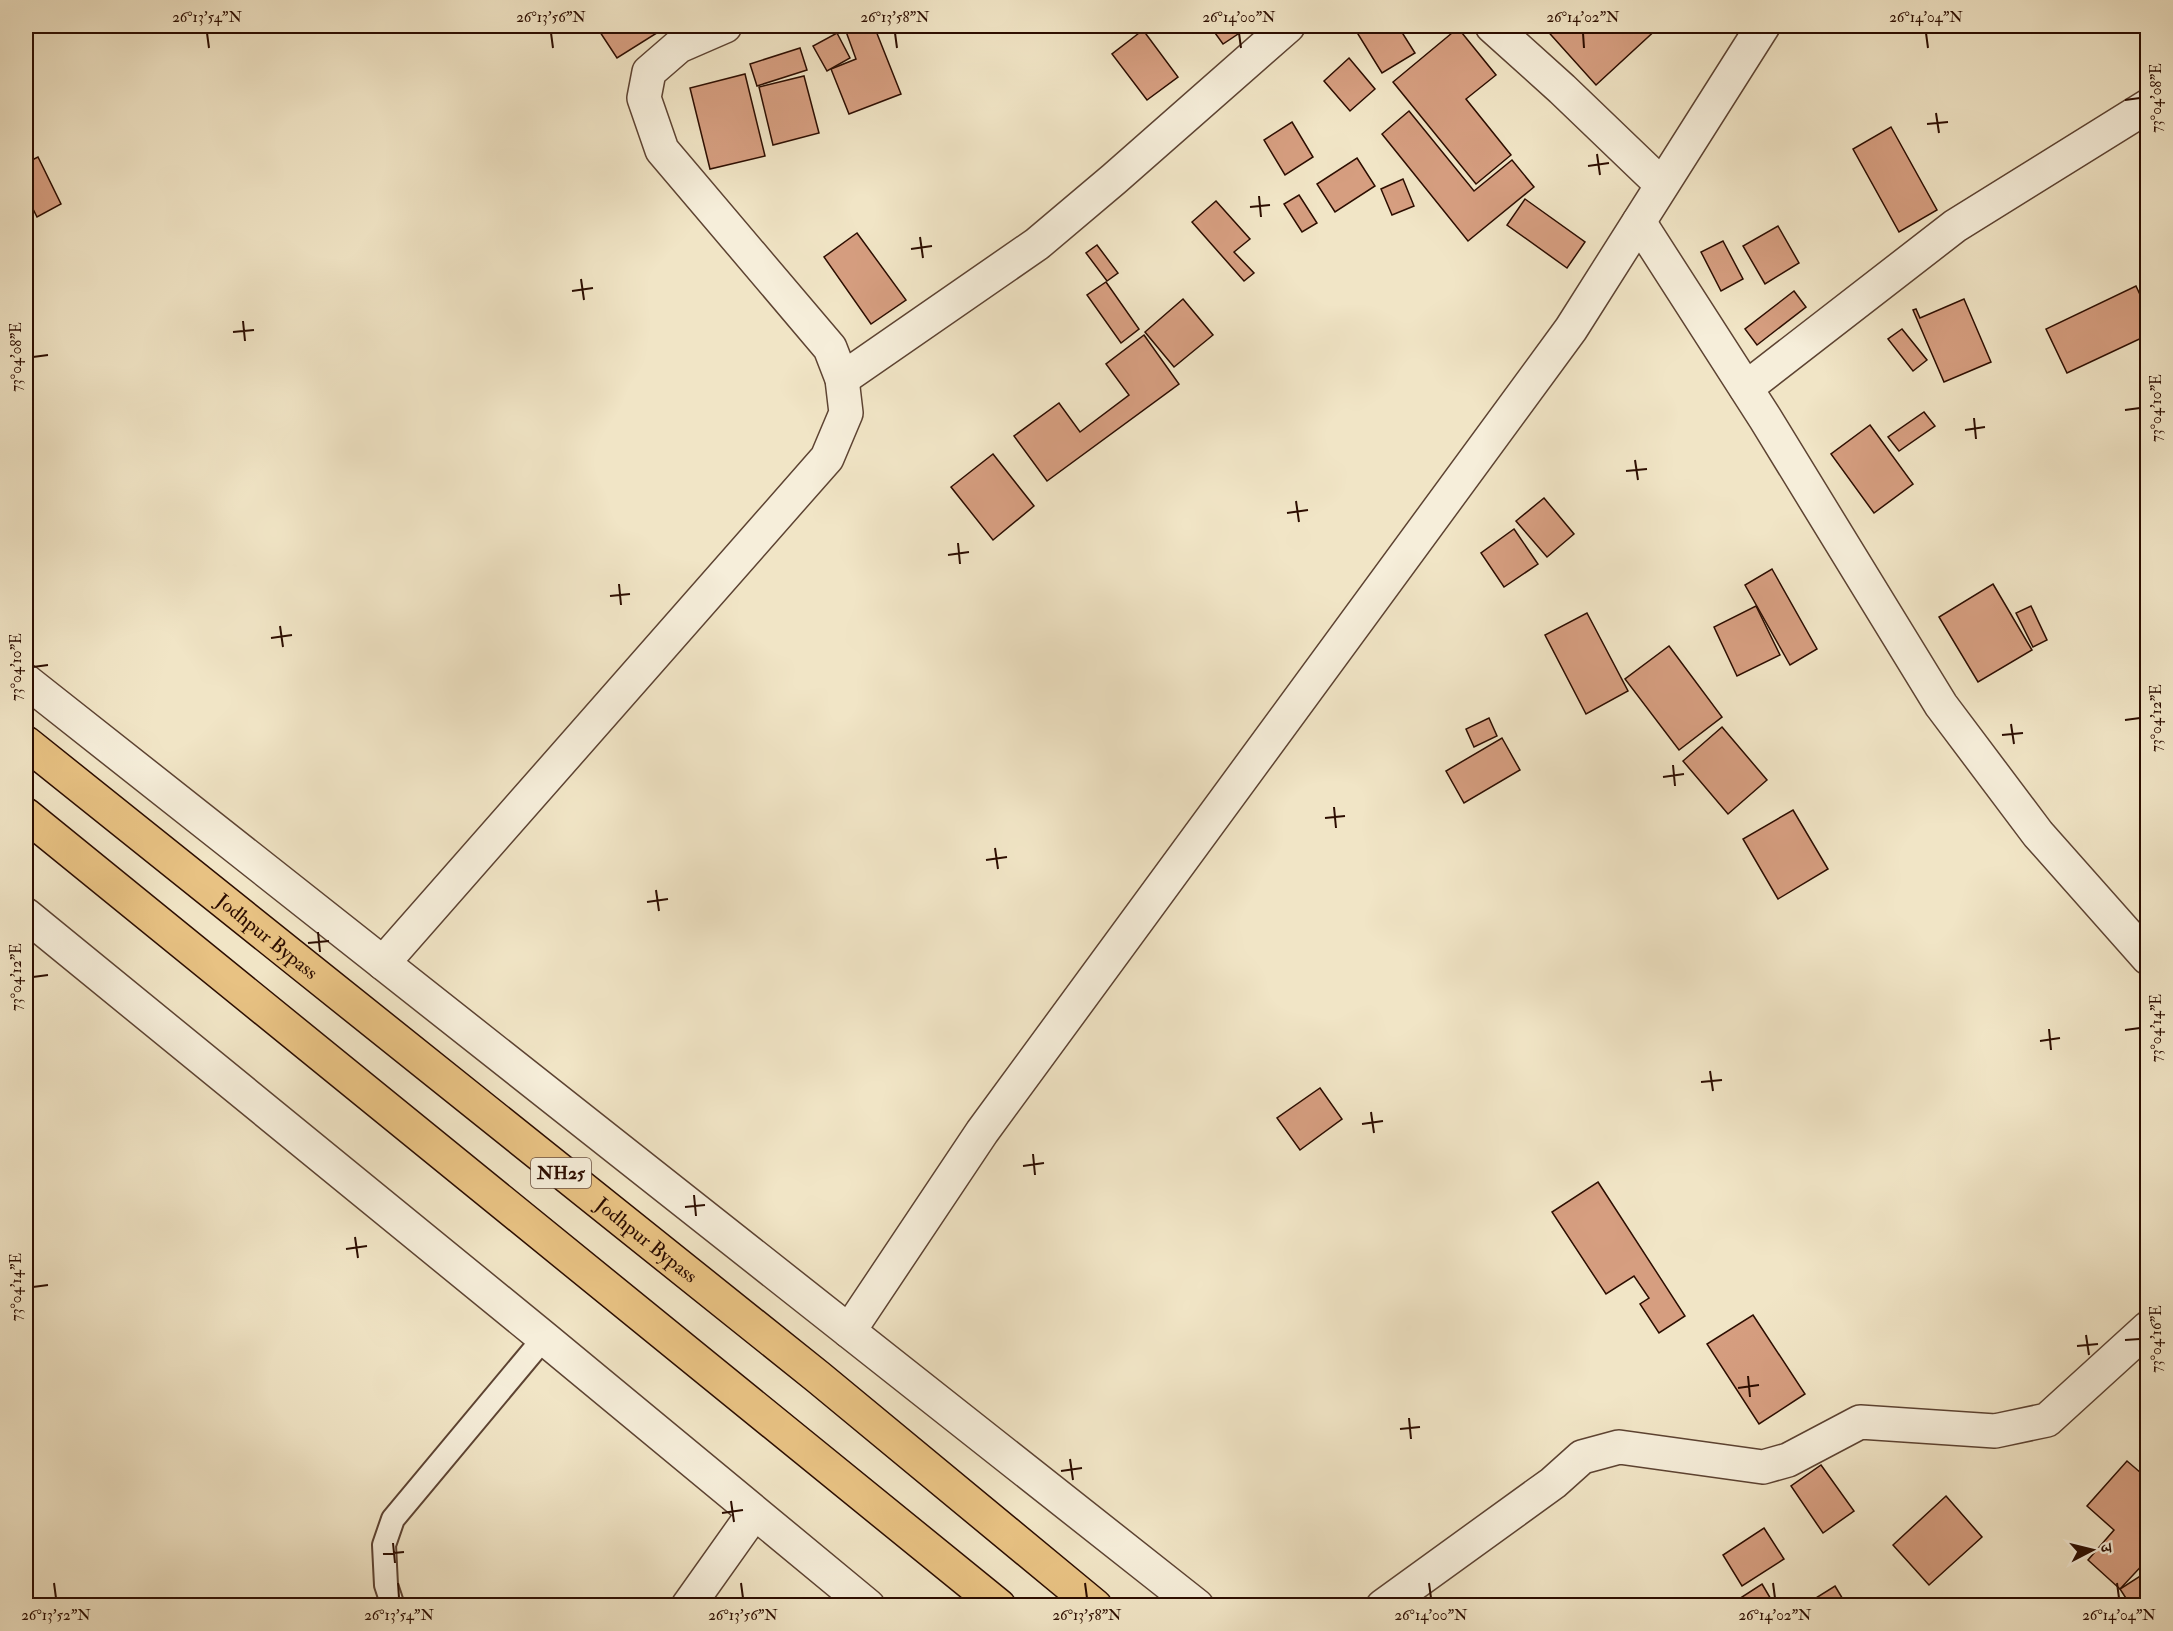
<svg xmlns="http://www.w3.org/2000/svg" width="2173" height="1631" font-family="'IM FELL Double Pica','Noto Serif Devanagari',serif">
  <rect width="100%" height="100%" fill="#f1e5c6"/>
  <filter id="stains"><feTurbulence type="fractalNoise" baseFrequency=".00333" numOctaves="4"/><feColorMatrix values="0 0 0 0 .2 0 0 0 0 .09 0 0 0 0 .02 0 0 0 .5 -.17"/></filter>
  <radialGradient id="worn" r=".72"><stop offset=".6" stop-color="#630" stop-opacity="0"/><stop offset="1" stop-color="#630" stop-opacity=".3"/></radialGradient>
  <g fill="#d69e80" stroke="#2c0d00" stroke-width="1.5">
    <path d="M596,26H668L617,58Z"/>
    <path d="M844,26H874L901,94L849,114L831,69L856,59Z"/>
    <path d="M1210,26H1250L1223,44Z"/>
    <path d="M1353,26H1398L1415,53L1382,73Z"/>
    <path d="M1543,26H1660L1596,85Z"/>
    <path d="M1458,28L1496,75L1466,99L1511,155L1476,184L1393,82Z"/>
    <path d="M1143,30L1178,77L1147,100L1112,54Z"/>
    <path d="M837,33L850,58L827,71L813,46Z"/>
    <path d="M800,48L807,70L757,86L750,64Z"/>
    <path d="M1349,58L1375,89L1350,111L1324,81Z"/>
    <path d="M745,74L765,156L710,169L690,88Z"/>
    <path d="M804,76L819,133L773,145L759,87Z"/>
    <path d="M1409,111L1474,191L1512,160L1534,187L1468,241L1382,134Z"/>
    <path d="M1292,122L1313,157L1285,175L1264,140Z"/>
    <path d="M1891,127L1937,210L1899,232L1853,149Z"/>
    <path d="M38,157L61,204L37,217L26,195V163Z"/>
    <path d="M1357,158L1375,186L1335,212L1317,184Z"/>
    <path d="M1403,179L1414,206L1392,215L1381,189Z"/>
    <path d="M1299,195L1317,223L1302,232L1284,204Z"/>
    <path d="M1525,199L1585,242L1567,268L1507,225Z"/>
    <path d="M1216,201L1250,239L1234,252L1254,273L1244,281L1192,222Z"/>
    <path d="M1778,226L1799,263L1765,284L1743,246Z"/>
    <path d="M857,233L906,300L871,324L824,257Z"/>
    <path d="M1723,241L1743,279L1721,291L1701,252Z"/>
    <path d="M1097,245L1118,273L1107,281L1086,253Z"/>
    <path d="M1106,282L1139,329L1121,343L1087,295Z"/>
    <path d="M2136,286L2148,312V335L2067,373L2046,329Z"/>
    <path d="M1794,291L1806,307L1757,345L1745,329Z"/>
    <path d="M1183,299L1213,335L1174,367L1145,332Z"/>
    <path d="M1964,299L1991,362L1944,382L1913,310L1916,309L1920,318Z"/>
    <path d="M1902,329L1927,360L1913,371L1888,339Z"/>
    <path d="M1144,335L1179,384L1047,481L1014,436L1059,403L1080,432L1129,395L1106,364Z"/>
    <path d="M1924,412L1935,426L1899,451L1888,437Z"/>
    <path d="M1870,425L1913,484L1874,513L1831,454Z"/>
    <path d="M993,454L1034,506L993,540L951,487Z"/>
    <path d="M1544,498L1574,534L1547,557L1516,521Z"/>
    <path d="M1514,529L1538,564L1504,587L1481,553Z"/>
    <path d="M1772,569L1817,649L1790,665L1745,585Z"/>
    <path d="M1993,584L2032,650L1978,682L1939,617Z"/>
    <path d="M1756,606L1780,655L1737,676L1714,627Z"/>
    <path d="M2031,606L2047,640L2033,647L2016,613Z"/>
    <path d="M1587,613L1628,691L1586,714L1545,635Z"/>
    <path d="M1669,646L1722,717L1679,750L1625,679Z"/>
    <path d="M1489,718L1497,736L1474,747L1466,729Z"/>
    <path d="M1722,727L1767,780L1728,814L1683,761Z"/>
    <path d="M1502,738L1520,770L1464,803L1446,771Z"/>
    <path d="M1793,810L1828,869L1778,899L1743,839Z"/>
    <path d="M1320,1088L1342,1119L1300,1150L1277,1118Z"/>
    <path d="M1598,1182L1685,1316L1659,1333L1640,1304L1649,1298L1634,1276L1606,1294L1552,1212Z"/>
    <path d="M1753,1315L1805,1394L1759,1424L1707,1344Z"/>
    <path d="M2127,1461L2148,1479V1559L2120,1589L2088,1560L2114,1530L2087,1506Z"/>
    <path d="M1821,1465L1854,1511L1823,1533L1791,1486Z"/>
    <path d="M1946,1496L1982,1537L1929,1585L1893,1545Z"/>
    <path d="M1764,1528L1784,1559L1742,1586L1723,1555Z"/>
    <path d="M2148,1571V1606H2131L2120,1589Z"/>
    <path d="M1762,1584L1775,1606H1728Z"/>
    <path d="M1835,1586L1847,1606H1803Z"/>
  </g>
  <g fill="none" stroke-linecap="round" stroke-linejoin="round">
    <g stroke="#5d4332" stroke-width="26">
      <path id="service" d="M393,1606L386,1585L384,1545L393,1519L544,1338"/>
    </g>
    <g stroke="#5d4332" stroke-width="36">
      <g id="minor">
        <path d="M1492,26L1562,89L1661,184"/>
        <path d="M1639,222L1765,418L1941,705L2038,834L2148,958"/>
        <path d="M842,379L1037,244L1114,179L1288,26"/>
        <path d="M1746,388L1955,226L2148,106"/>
        <path d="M383,963L827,458L846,413L842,379L830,348L662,150L644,98L649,72L679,46L725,26"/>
        <path d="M849,1331L982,1132L1571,329L1763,26"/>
        <path d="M688,1606L754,1513"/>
        <path d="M1383,1606L1553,1483L1582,1457L1619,1447L1763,1467L1788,1460L1860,1422L1995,1431L2047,1420L2148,1328"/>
      </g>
    </g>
    <g stroke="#5d4332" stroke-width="36">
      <g id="tertiary">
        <path d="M26,681L1197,1606"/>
        <path d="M26,915L544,1338L868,1606"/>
      </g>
    </g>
    <g stroke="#2c0d00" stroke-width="36">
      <g id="trunk">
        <path id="s1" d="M26,743L818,1377L1095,1606"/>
        <path d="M26,815L999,1606"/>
      </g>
    </g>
    <use href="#service" stroke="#f6eeda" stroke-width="22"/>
    <use href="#minor" stroke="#f6eeda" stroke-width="33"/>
    <use href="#tertiary" stroke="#f6eeda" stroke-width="33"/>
    <use href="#trunk" stroke="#e8c283" stroke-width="33"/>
  </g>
  <path fill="none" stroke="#2c0d00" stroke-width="2" d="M207,33L209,48M551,33L553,48M895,33L897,48M1239,33L1241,48M1583,33L1584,48M1926,33L1928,48M2125,100L2140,98M1936,113L1939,133M1927,124L1948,122M1597,154L1600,175M1588,166L1609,163M1259,196L1261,217M1250,207L1270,205M920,237L923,258M911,249L932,246M581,279L584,300M572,291L593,288M243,321L245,341M233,332L254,330M33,357L48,355M2125,410L2140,408M1974,418L1976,439M1965,430L1985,427M1635,460L1638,480M1626,471L1647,469M1296,501L1299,522M1287,513L1308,510M958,543L960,564M948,555L969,552M619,584L621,605M610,596L630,594M280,626L283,647M271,638L292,635M33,667L48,665M2125,720L2140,718M2011,724L2014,744M2002,735L2023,733M1673,765L1675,786M1663,777L1684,774M1334,807L1336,828M1325,818L1345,816M995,848L998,869M986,860L1007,857M656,890L659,911M647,902L668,899M318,932L320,952M308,943L329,941M33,977L48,975M2049,1029L2051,1050M2125,1030L2140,1028M2040,1041L2060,1038M1710,1071L1713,1091M1701,1082L1722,1080M1371,1112L1374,1133M1362,1124L1383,1121M1033,1154L1035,1175M1023,1166L1044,1163M694,1195L696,1216M685,1207L705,1205M355,1237L358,1258M346,1249L367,1246M33,1287L48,1285M2086,1335L2089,1355M2125,1340L2140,1339M2077,1346L2098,1344M1748,1376L1750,1397M1738,1388L1759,1385M1409,1418L1411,1439M1400,1429L1420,1427M1070,1459L1073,1480M1061,1471L1082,1468M731,1501L734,1522M722,1513L743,1510M393,1543L395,1563M383,1554L404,1552M54,1583L56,1598M398,1583L399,1598M741,1583L743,1598M1085,1583L1087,1598M1429,1583L1431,1598M1773,1583L1775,1598M2117,1583L2119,1598"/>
  <g text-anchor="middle" stroke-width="4.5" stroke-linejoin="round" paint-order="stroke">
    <rect fill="#f6eeda" stroke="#695041" stroke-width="1.5" x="531" y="1158" width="60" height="30" rx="4.5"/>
    <g font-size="18" font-weight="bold" fill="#2c0d00">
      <text x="561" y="1179">NH25</text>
    </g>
    <g font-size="20" fill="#2c0d00" stroke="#f6eeda">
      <text dy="7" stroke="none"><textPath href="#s1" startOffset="309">Jodhpur Bypass</textPath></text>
      <text dy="7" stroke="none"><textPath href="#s1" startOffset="795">Jodhpur Bypass</textPath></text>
    </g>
  </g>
  <rect width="2173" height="1631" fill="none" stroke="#f1e5c6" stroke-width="66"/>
  <g transform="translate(2092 1550) rotate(83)" stroke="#f6eeda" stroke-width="4.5" paint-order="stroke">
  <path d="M0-4.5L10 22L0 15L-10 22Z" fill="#2c0d00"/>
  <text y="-9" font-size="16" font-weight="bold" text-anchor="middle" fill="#2c0d00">उ</text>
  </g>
  <rect x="33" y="33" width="2107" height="1565" fill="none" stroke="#2c0d00" stroke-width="2"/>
  <g font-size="15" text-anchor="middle" fill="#2c0d00">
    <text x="207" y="22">26°13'54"N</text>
    <text x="551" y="22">26°13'56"N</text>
    <text x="895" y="22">26°13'58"N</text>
    <text x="1239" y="22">26°14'00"N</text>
    <text x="1583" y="22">26°14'02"N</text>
    <text x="1926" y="22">26°14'04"N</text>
    <text transform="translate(2156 98) rotate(-90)" y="5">73°04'08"E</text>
    <text transform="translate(16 357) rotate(-90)" y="5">73°04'08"E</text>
    <text transform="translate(2156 408) rotate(-90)" y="5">73°04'10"E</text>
    <text transform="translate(16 667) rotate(-90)" y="5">73°04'10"E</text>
    <text transform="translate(2156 718) rotate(-90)" y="5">73°04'12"E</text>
    <text transform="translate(16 977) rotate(-90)" y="5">73°04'12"E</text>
    <text transform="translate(2156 1028) rotate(-90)" y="5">73°04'14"E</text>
    <text transform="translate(16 1287) rotate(-90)" y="5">73°04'14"E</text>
    <text transform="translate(2156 1339) rotate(-90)" y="5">73°04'16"E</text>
    <text x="56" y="1620">26°13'52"N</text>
    <text x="399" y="1620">26°13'54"N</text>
    <text x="743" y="1620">26°13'56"N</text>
    <text x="1087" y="1620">26°13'58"N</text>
    <text x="1431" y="1620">26°14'00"N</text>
    <text x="1775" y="1620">26°14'02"N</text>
    <text x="2119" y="1620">26°14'04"N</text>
  </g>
  <rect width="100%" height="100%" filter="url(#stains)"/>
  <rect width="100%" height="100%" fill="url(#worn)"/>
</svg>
